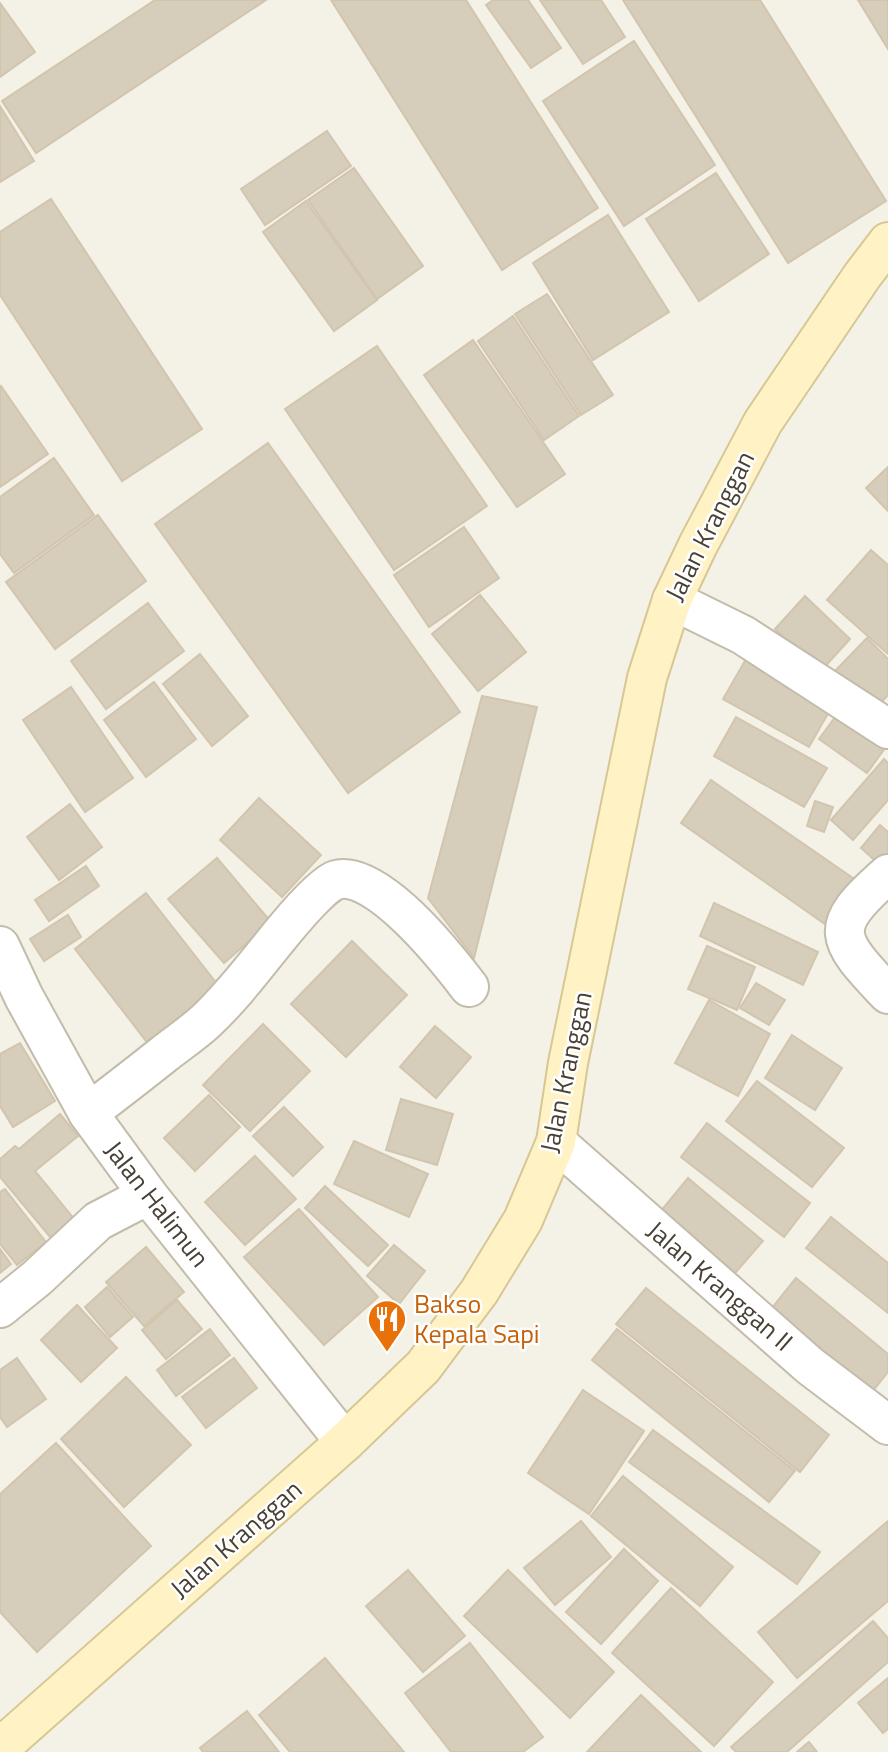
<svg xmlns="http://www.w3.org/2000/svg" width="888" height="1752" font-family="'Titillium Web',sans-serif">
  <rect width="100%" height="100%" fill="#f4f1e7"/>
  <g fill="#d7cdbb" stroke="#d2c5ae" stroke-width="2">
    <path d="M155,0H266L36,153L2,101Z"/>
    <path d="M331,0H466L598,208L502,270Z"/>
    <path d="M493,0H528L561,48L531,68L486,5Z"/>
    <path d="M540,0H601L625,37L583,64Z"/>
    <path d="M623,0H760L886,201L788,263Z"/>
    <path d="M858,0H888V49Z"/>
    <path d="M0,3L35,52L0,77Z"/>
    <path d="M634,41L715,165L624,226L543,101Z"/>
    <path d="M0,106L34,161L0,182Z"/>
    <path d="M327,131L351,166L265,225L241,189Z"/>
    <path d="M354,168L423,266L377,299L308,200Z"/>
    <path d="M716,173L769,254L699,301L646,219Z"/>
    <path d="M51,199L202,429L122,481L0,295V232Z"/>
    <path d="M306,201L377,300L334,331L263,232Z"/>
    <path d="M608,215L669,312L593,360L533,263Z"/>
    <path d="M547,294L613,395L581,415L515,314Z"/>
    <path d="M513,316L579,416L544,440L478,341Z"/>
    <path d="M473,340L565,474L517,507L424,375Z"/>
    <path d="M377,346L487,506L394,570L285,409Z"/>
    <path d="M1,386L48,454L0,487V387Z"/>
    <path d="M268,443L460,712L348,793L155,524Z"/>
    <path d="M54,458L94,515L14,573L0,554V497Z"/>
    <path d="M888,467V511L866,488Z"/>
    <path d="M98,515L146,581L55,649L6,582Z"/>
    <path d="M464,527L499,578L429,627L394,575Z"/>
    <path d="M871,550L888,565V654L827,600Z"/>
    <path d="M480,595L526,652L478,691L432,634Z"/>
    <path d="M805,596L850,639L820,672L775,629Z"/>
    <path d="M148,603L184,651L106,709L71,661Z"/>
    <path d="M867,638L888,659V695L874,710L834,672Z"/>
    <path d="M200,654L248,716L212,746L163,684Z"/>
    <path d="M746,659L831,708L809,747L723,699Z"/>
    <path d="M154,682L196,739L146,777L104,720Z"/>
    <path d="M71,687L133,778L85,812L23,720Z"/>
    <path d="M482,696L537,707L474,958L428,898Z"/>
    <path d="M844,705L888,744L867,773L819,739Z"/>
    <path d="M736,717L827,768L804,807L714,756Z"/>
    <path d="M884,759L888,763V800L853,840L831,820Z"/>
    <path d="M711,780L863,885L832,929L681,823Z"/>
    <path d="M259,798L321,855L282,897L220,840Z"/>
    <path d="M815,801L833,807L824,832L807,826Z"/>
    <path d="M70,804L102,847L59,880L27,837Z"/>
    <path d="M880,825L888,832V859L881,866L861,848Z"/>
    <path d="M217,858L271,922L224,963L168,899Z"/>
    <path d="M86,866L99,886L49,921L35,900Z"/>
    <path d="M146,893L225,994L153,1050L75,949Z"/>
    <path d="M714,903L818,952L803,985L700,936Z"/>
    <path d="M68,915L81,937L44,961L30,939Z"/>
    <path d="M352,941L407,995L346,1057L291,1004Z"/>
    <path d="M707,946L755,967L737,1010L688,989Z"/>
    <path d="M756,983L785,1000L769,1025L740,1008Z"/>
    <path d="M709,1000L770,1034L738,1096L675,1063Z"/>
    <path d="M263,1024L310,1071L250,1131L203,1085Z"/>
    <path d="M435,1026L471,1057L436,1098L400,1067Z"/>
    <path d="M792,1035L842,1068L815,1110L765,1078Z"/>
    <path d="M20,1043L55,1101L13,1127L0,1106V1054Z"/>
    <path d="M757,1081L844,1148L812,1187L726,1121Z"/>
    <path d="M209,1095L240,1127L195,1171L164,1138Z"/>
    <path d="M401,1099L453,1114L437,1165L386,1150Z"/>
    <path d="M284,1107L323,1147L293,1176L253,1136Z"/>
    <path d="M60,1114L78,1136L35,1171L84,1231L61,1250L0,1177V1159L15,1146L19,1149Z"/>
    <path d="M707,1123L810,1203L784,1237L681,1157Z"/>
    <path d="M354,1141L428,1174L409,1217L334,1184Z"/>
    <path d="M255,1156L296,1199L245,1245L205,1202Z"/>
    <path d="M688,1178L763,1241L729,1280L656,1217Z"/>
    <path d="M325,1186L388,1245L368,1266L305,1208Z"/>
    <path d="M5,1189L46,1242L17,1265L0,1244V1192Z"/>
    <path d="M299,1209L378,1297L324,1345L244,1257Z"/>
    <path d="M831,1217L888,1263V1313L806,1248Z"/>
    <path d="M394,1245L425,1271L399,1304L367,1276Z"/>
    <path d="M146,1247L184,1292L144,1326L106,1282Z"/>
    <path d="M0,1249L11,1264L0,1273Z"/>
    <path d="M796,1278L888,1354V1372L872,1392L771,1309Z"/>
    <path d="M107,1287L133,1317L110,1337L85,1307Z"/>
    <path d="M646,1288L829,1435L800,1472L616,1324Z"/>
    <path d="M177,1300L202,1329L166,1359L142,1330Z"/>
    <path d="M77,1305L117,1348L81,1382L41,1340Z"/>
    <path d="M210,1329L230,1355L176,1396L157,1370Z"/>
    <path d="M617,1329L795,1471L769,1502L592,1360Z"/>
    <path d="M17,1358L46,1399L7,1427L0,1417V1370Z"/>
    <path d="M234,1358L257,1388L206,1428L182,1397Z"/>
    <path d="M126,1377L191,1445L124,1507L61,1439Z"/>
    <path d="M583,1390L644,1431L589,1514L528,1473Z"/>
    <path d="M653,1430L820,1552L797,1584L629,1462Z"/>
    <path d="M56,1443L151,1546L37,1652L0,1612V1494Z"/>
    <path d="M623,1476L733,1567L700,1606L591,1516Z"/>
    <path d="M581,1521L611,1557L555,1605L524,1568Z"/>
    <path d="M888,1521V1601L797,1678L758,1632Z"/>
    <path d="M624,1549L658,1581L601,1644L566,1612Z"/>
    <path d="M408,1570L465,1636L423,1672L366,1606Z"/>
    <path d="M508,1570L614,1672L570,1718L464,1616Z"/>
    <path d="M671,1588L773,1682L714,1746L612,1653Z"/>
    <path d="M873,1621L888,1638V1662L787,1752H736L731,1747Z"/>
    <path d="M470,1643L543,1737L523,1752H451L405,1693Z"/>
    <path d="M325,1658L404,1752H290L259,1715Z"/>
    <path d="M888,1678V1729L883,1733L858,1703Z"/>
    <path d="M641,1695L701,1752H587Z"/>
    <path d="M247,1711L279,1752H203L200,1748Z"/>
    <path d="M809,1742L817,1752H797Z"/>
  </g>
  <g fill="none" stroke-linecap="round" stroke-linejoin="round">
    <g stroke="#c3bcab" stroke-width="42">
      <g id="minor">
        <path d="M672,600L743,635L888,729"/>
        <path d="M888,874C826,928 835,938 888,994"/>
        <path d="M0,946L24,997L88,1113L148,1195L345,1442"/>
        <path d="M88,1113C113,1094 139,1074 164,1054C178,1043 193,1033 206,1021C236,993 260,959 286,928C296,916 323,884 336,880C376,868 447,958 469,987"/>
        <path d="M556,1142L810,1366L888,1425"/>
        <path d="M0,1308L37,1278L98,1221L148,1195"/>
      </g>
    </g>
    <g stroke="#d7c794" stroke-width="42">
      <path id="secondary" d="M0,1748L345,1442L423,1367L479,1292L523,1220L556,1142L568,1063L647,678L672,600L698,545L763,422L862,276L888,242"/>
    </g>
    <use href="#minor" stroke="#fff" stroke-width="38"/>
    <use href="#secondary" stroke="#fff3c6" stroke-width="38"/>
  </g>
  <defs>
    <g id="restaurant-pin" transform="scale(2.0125)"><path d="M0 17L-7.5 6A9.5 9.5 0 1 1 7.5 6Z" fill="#e8710a" stroke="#fff"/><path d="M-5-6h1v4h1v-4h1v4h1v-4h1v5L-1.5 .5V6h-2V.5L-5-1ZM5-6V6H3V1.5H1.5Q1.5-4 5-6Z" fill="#fff"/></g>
  </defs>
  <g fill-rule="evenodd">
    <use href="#restaurant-pin" x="387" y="1319"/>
  </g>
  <g text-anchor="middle" stroke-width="5" stroke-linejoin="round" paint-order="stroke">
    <g font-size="26" fill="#484135" stroke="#fff">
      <text transform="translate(710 526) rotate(-63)" y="9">Jalan Kranggan</text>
      <text transform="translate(566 1072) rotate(-78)" y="9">Jalan Kranggan</text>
      <text transform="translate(157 1204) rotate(52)" y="9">Jalan Halimun</text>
      <text transform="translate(720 1286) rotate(41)" y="9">Jalan Kranggan II</text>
      <text transform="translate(236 1539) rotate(-41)" y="9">Jalan Kranggan</text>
    </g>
    <g font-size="26" fill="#c56008" stroke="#fff" text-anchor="start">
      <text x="414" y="1313">Bakso<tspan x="414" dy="30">Kepala Sapi</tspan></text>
    </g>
  </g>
</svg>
